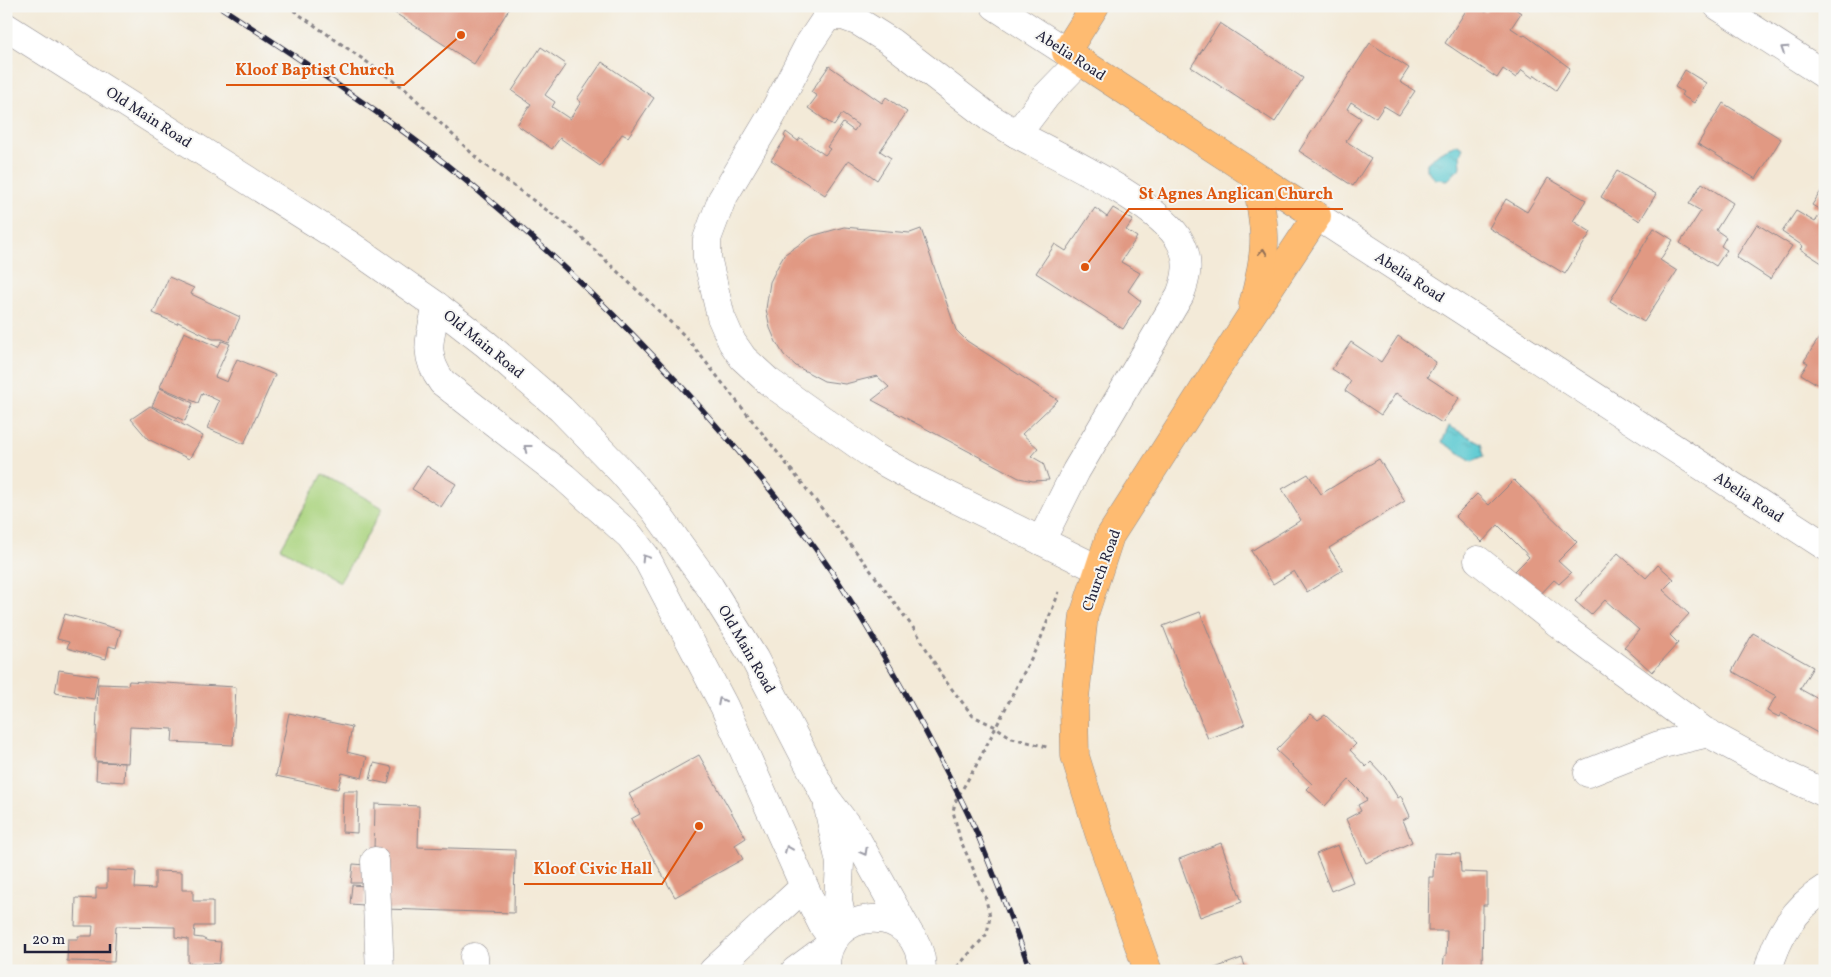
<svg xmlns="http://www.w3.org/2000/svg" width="1831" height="977" font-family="Vollkorn,serif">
  <defs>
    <pattern id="water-ripples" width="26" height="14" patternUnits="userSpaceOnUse" patternTransform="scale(1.25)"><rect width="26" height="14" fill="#5dcad2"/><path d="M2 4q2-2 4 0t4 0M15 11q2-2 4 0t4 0" fill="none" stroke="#51adb5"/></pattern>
  </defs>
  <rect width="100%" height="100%" fill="#f6f6f2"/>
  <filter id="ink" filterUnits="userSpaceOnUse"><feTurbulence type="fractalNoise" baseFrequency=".02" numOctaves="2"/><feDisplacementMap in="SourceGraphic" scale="10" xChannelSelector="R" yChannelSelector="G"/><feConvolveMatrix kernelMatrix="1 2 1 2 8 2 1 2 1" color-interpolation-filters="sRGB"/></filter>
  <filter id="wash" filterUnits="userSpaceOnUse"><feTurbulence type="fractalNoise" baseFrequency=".0096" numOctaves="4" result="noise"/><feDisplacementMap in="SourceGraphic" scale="20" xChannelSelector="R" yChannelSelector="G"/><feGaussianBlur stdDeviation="1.12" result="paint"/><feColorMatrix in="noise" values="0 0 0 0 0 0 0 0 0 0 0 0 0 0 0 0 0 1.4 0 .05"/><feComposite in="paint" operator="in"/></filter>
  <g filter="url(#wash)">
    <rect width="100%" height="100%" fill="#f3ead8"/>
    <path fill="#abd480" stroke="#667b5e" d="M323,474L383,508L340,582L281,548Z"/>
    <g fill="url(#water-ripples)" stroke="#407686">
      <path d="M1458,144L1463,148L1460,155L1461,167L1448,180L1435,179L1427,170V163L1440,152Z"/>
      <path d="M1449,426L1481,443L1484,456L1472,461L1442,442Z"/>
    </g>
    <g id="blocks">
      <g fill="#e19983">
        <path d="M384,6H511L474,64Z"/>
        <path d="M1469,6H1478L1486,12L1489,6H1511L1521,13L1511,28L1523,36L1525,35L1570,68L1556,90L1535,75L1533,78L1522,70L1516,78L1503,69L1497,78L1445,43Z"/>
        <path d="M1220,23L1303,78L1275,122L1191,67Z"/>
        <path d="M1370,43L1409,68L1400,82L1415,91L1399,115L1384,106L1376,118L1351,102L1347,109L1361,118L1346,141L1371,158L1353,186L1299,151Z"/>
        <path d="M541,47L566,64L545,95L555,102L552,107L570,119L581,102L577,99L602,62L654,98L628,137L622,134L600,166L560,138L552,149L517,125L531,104L512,91Z"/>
        <path d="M829,66L882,103L886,97L907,112L880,151L891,158L877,180L849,160L825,195L771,160L786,138L784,136L786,132L798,141L800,138L825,155L830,149L827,147L843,123L854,131L858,125L842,114L834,126L808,108L817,96L811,92Z"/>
        <path d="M1685,70L1706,83L1694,103L1681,95L1683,92L1675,87Z"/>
        <path d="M1723,103L1781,139L1756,179L1698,144Z"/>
        <path d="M1617,171L1656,194L1640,221L1601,197Z"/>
        <path d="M1548,178L1586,200L1573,221L1591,232L1565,274L1489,228L1506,199L1527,212Z"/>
        <path d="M1702,183L1733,203L1716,230L1726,237L1721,246L1727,250L1716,266L1680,243L1701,211L1689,204Z"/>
        <path d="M1825,185V265L1800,249L1803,246L1782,232L1796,211L1815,222L1822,211L1812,205Z"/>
        <path d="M1095,208L1107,217L1113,208L1133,220L1126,230L1137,237L1121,262L1140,273L1128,291L1141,301L1123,329L1036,273L1055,244L1066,251Z"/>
        <path d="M1757,224L1792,246L1770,279L1736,257Z"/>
        <path d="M844,227L910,233L921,229L956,330L967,341L1058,400L1022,434L1038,448L1031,456L1043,463L1049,480L1033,481L1019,478L872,400L889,387L877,376L845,384L824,381L796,366L784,355L776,342L770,328L766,309L770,282L778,266L785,254L812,236Z"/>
        <path d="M1654,228L1673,240L1660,260L1677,271L1644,322L1610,301Z"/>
        <path d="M169,277L194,288L191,294L240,317L229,342L222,339H213L178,322L177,324L153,313Z"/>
        <path d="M1825,329V389L1801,374L1808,363L1804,361Z"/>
        <path d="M184,332L218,347L222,341L230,344L215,377L227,382L237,359L275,375L244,444L207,428L219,401L202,393L198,403L160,387Z"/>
        <path d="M1398,336L1436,362L1427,377L1459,398L1442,423L1396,393L1381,415L1345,391L1351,381L1332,369L1351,342L1381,362Z"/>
        <path d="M160,388L193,403L185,421L152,406Z"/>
        <path d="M150,406L203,436L189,459L148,439L131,419Z"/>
        <path d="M1379,459L1405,501L1329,548L1343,570L1307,592L1294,571L1273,584L1251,551L1301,520L1282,489L1308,474L1321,494Z"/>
        <path d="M427,466L456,484L441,507L412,489Z"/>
        <path d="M1514,480L1577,542L1558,561L1571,573L1559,584L1554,580L1538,597L1513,573L1529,557L1521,548L1498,525L1482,542L1455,516L1477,494L1489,505Z"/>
        <path d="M1618,553L1646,578L1658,565L1674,579L1663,590L1689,614L1670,635L1678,643L1652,672L1624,647L1639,630L1605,600L1591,615L1575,601Z"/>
        <path d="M1200,612L1245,725L1208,739L1163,626Z"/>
        <path d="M65,614L121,630L116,648L109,646L106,659L67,648L69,642L57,639Z"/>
        <path d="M1753,633L1813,667L1800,689L1818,699L1825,688V737L1781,713L1779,717L1767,711L1776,696L1732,671Z"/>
        <path d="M59,670L98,676L94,699L55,693Z"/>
        <path d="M129,681L236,687L233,745L172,742L173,729L130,727L128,763L95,761L98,684L128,685Z"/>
        <path d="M289,713L352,727L347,752L367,757L362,778L342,773L338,789L276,776Z"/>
        <path d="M1311,714L1318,720L1325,715L1356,744L1350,750L1366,767L1371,762L1385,777L1398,798L1401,796L1410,816L1403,820L1412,842L1366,863L1346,819L1361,811L1358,805L1367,800L1363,794L1349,780L1325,806L1307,789L1312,784L1276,750Z"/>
        <path d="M699,755L746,838L735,845L743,859L675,897L631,819L640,814L629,794Z"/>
        <path d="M97,762L125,763L124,782L96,780Z"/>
        <path d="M374,763L392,767L388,784L370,780Z"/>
        <path d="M343,791H358L357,833L342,832Z"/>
        <path d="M375,804L419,806L418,847L515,850L514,913L384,909L385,851H374Z"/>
        <path d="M1221,843L1242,902L1200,917L1179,859Z"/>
        <path d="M1338,845L1353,882L1331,891L1316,854Z"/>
        <path d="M1434,853L1460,854L1461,872L1487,873V905H1483L1482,971H1443L1444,957L1446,956L1447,931H1428L1429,877H1433Z"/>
        <path d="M353,864L366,865V883H351Z"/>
        <path d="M107,870L136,871L135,888L155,889V871L182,872V890H193V901H213V926H195L194,937L202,938L208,941L221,942L219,964L188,963V939L175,937V927L116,926L114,962L67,961L68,939H78V936H92L93,926H75L76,898L96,899V888H107Z"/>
        <path d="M352,885L366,886L364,905L350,904Z"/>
        <path d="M1242,958L1247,971H1207Z"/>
      </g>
    </g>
  </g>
  <g filter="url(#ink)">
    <use href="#blocks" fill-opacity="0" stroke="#8a868a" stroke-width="1"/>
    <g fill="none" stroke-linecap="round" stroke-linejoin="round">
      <g stroke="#8a868a" stroke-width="29">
        <g id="minor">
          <path d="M995,6L1066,52"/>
          <path d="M1718,6L1825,75"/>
          <path d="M6,27L347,243L437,306L486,344L561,409L622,472L653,508L710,587L754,658L826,798L855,836L909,933"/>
          <path d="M1080,61L1046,96L1017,134L990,118L891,42L859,22L843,16H830L825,20L809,44L772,115L722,199L707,239V257L721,317L732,342L743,358L768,381L875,457L913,478L1098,569"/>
          <path d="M1017,134C1056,155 1162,204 1181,243C1190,261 1187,277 1180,295L1076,471L1041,541"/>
          <path d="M1317,216L1825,546"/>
          <path d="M437,306C430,336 422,355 442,382L564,477L630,536L646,557L724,706L812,904L822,924L833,940"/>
          <path d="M1478,560L1565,629L1704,731L1785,775L1825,793"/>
          <path d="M1588,773L1659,745L1709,733"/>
          <path d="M828,807L840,863L838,901L844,928"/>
          <path d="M375,861L380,971"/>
          <path d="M474,957L475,971"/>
          <path d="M713,971L804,887"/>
          <path d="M795,971L830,945"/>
          <path d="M826,971C822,905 921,898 922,971"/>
          <path d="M1768,971C1776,938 1795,907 1825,889"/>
        </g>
      </g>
      <g stroke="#8a868a" stroke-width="29">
        <g id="major">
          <path d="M1095,6L1066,52L1317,216L1250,317L1110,536L1084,615L1074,707L1075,756L1099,833L1148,971"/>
          <path d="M1253,304C1259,282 1265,258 1264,235C1263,215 1259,196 1256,177"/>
        </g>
      </g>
      <g stroke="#8a868a" stroke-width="3" stroke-dasharray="4 4" stroke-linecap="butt">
        <path d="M287,6L404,88L482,163L574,230L686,337L865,563L917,633L944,679L973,716L996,727L1012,738L1047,747"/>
        <path d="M950,971L957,967L987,934L990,916L985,896L960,839L953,811L956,800L977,764L1039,643L1059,592"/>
      </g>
      <use href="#minor" stroke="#fff" stroke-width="28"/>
      <use href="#major" stroke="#febb71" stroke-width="28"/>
      <g stroke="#22223b" stroke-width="5.5">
        <path id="rail" d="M219,6C291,54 363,100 432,153C537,236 633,329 720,430C760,476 798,522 832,572C868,626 900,683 930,740C947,772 965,805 979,838C997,882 1014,926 1031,971"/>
      </g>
      <use href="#rail" stroke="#f6f6f2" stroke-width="4" stroke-dasharray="11" stroke-linecap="butt"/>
    </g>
    <defs><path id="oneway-chevron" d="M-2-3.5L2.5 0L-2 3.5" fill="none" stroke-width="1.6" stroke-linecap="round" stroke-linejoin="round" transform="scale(1.25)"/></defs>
    <g stroke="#9c9ca7">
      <use href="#oneway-chevron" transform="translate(1784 49) rotate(-147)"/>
      <use href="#oneway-chevron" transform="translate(527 448) rotate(-142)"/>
      <use href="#oneway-chevron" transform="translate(645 558) rotate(-122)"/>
      <use href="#oneway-chevron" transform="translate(721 701) rotate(-117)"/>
      <use href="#oneway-chevron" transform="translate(788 849) rotate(-113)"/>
      <use href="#oneway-chevron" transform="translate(864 852) rotate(61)"/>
    </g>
    <use stroke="#906e56" href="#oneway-chevron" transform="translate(1263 252) rotate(-84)"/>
  </g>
  <g text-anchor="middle" stroke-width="4" stroke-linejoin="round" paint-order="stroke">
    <g font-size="15" fill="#22223b" stroke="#f6f6f2">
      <text transform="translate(1071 55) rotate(33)" y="5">Abelia Road</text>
      <text transform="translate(149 117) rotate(33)" y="5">Old Main Road</text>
      <text transform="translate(1410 277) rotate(33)" y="5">Abelia Road</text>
      <text transform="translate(484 344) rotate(39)" y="5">Old Main Road</text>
      <text transform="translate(1749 497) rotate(33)" y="5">Abelia Road</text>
      <text transform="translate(1101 570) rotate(-70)" y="5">Church Road</text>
      <text transform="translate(747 649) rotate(60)" y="5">Old Main Road</text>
    </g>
  </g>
  <path fill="none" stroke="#de560e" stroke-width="2" d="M461 35L404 85H226M1085 267L1129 209H1343M699 826L662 884H524"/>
  <g fill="#de560e" stroke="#f6f6f2" stroke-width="2">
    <circle cx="461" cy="35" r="5"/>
    <circle cx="1085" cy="267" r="5"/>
    <circle cx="699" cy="826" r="5"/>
  </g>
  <g font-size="16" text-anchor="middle" font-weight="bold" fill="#de560e" stroke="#f6f6f2" stroke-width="4" stroke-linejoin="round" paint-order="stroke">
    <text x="315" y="75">Kloof Baptist Church</text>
    <text x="1236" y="199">St Agnes Anglican Church</text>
    <text x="593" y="874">Kloof Civic Hall</text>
  </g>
  <rect width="1831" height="977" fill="none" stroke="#f6f6f2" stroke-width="25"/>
  <path d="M25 944v8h85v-8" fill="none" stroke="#22223b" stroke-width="2.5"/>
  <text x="32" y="944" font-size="15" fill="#22223b" stroke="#f6f6f2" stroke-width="4" paint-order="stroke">20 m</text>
</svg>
